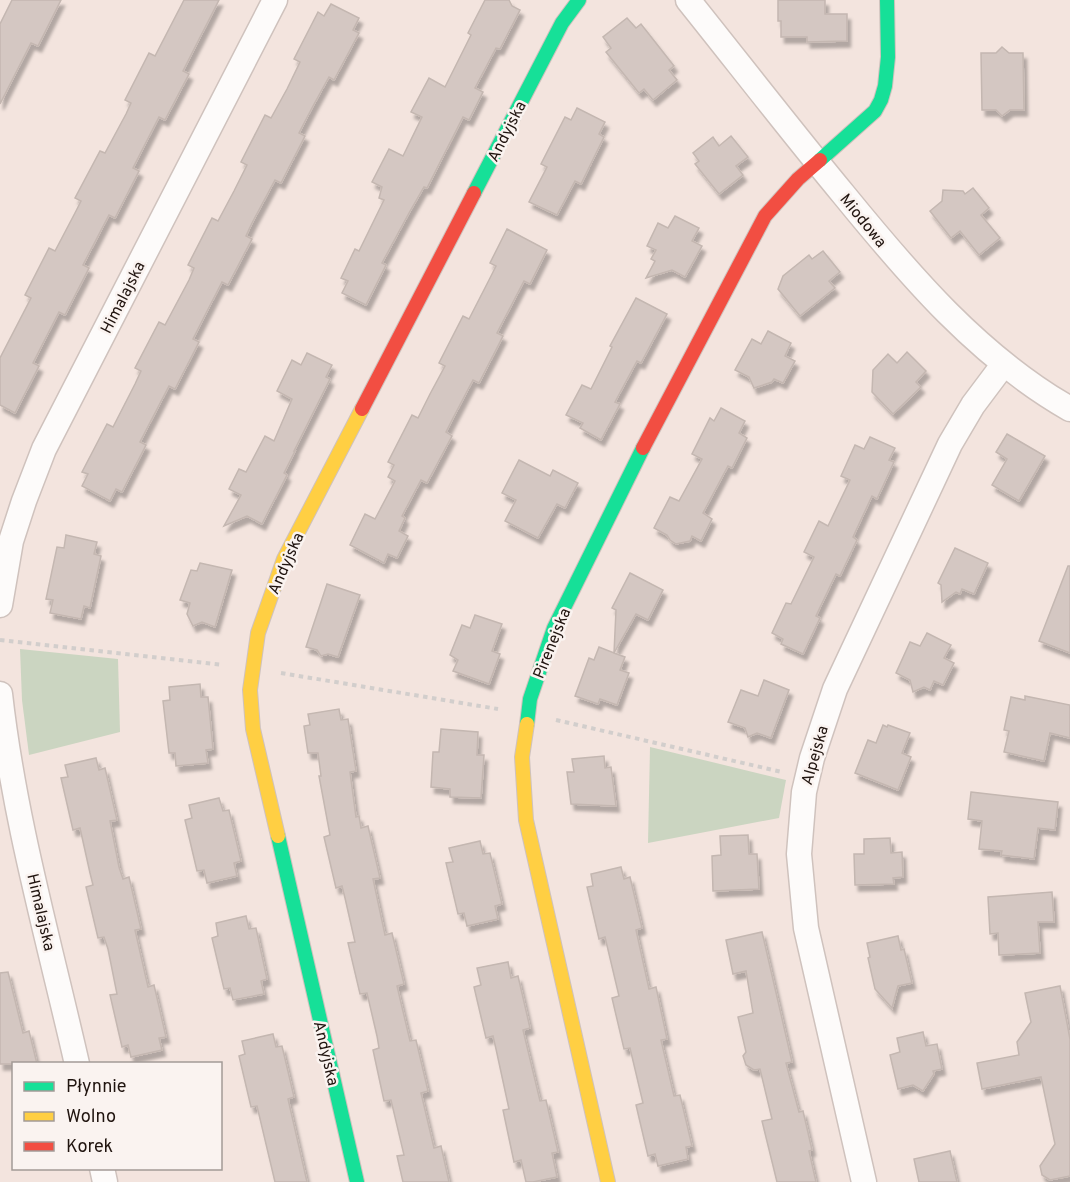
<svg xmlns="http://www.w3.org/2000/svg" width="1070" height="1182" font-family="Overpass,sans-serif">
  <defs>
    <filter id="shadow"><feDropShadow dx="3.5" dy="6" stdDeviation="1.5" flood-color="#0004"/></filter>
  </defs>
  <rect width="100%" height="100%" fill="#f3e4de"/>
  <g fill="#cbd5c1">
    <path d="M20,649L118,659L120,732L29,755L22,700Z"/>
    <path d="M650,747L786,780L779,818L648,843Z"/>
  </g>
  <g fill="#d4c7c2" stroke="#c4b7b1" stroke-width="1.5" filter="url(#shadow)">
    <path d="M12,0H61L38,46L31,43L0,104V24Z"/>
    <path d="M184,0H219L183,71L189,74L165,120L159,117L133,168L139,171L115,218L109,215L83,265L89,268L65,315L59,312L33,363L39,366L15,413L0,405V358L31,298L25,295L49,248L55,251L76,211L81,201L75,198L100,151L105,153L126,114L131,103L125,100L149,53L155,56Z"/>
    <path d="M485,0H509L512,6L520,10L500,49L496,48L475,88L483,92L469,120L463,117L427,188L424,187L409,213L382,263L386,265L366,305L342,293L348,281L341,278L355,249L359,251L384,200L379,198L382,187L372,182L389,149L403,156L422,117L411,112L429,78L445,87L471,35L468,33Z"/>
    <path d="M778,0H825V14H847V41L807,42V37H781V21H778Z"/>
    <path d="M331,4L359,18L353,30L359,33L334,80L329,77L313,106L299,133L305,136L281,183L275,180L252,223L246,236L252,239L228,285L222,282L199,327L193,339L199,342L175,389L169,386L140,442L146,445L122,492L116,489L110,501L82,486L88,474L82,472L107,424L113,427L135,384L141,371L135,368L159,322L165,325L189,280L194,268L188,265L212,218L218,221L234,191L247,165L241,162L265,115L271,118L287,89L300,62L294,59L318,12L324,16Z"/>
    <path d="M627,18L636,28L641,24L674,66L669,70L677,80L653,100L644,89L639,93L606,52L611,48L603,37Z"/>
    <path d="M1002,47L1009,53H1023L1024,110H1010L1002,116L996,110H982L981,53H996Z"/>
    <path d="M577,108L605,122L599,134L604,137L581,184L575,181L557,215L529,202L547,167L541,164L565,117L571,120Z"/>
    <path d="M731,136L748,157L736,166L743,175L719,194L695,164L699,161L693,153L713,137L719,146Z"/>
    <path d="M973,188L989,208L981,215L1000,238L979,255L960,231L951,238L930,211L942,201L943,190L963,191L965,194Z"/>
    <path d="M675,216L699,228L692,241L702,246L685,277L672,270L646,278L655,261L651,259L656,250L647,246L658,223L668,228Z"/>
    <path d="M507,229L547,250L530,284L524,281L497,333L503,336L479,383L473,380L452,420L446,432L452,436L427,483L421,480L402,516L405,518L399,531L408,536L397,558L388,554L384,563L350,545L365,514L375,519L395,481L388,477L394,465L388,462L412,415L418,418L430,394L445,366L439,363L463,316L469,319L490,278L496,266L490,263Z"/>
    <path d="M823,251L840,272L829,281L835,288L800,316L778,289L783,276L809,255L812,259Z"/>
    <path d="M636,298L667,314L641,363L637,361L615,402L620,404L601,440L580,428L583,423L566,415L582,385L591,389L612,347L610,346Z"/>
    <path d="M768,331L791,343L785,356L795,361L783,383L774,379L772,382L754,388L749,377L735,370L752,339L761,344Z"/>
    <path d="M907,352L926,371L916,382L921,387L893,414L872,392L873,370L888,354L897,363Z"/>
    <path d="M307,353L332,365L326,377L330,379L294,451H295L284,473L287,475L262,524L247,516L224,526L241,495L229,489L239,469L246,472L265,436L274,441L292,399L277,391L292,360L301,365Z"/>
    <path d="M721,408L745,421L739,433L747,438L732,468L728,466L703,513L712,519L701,541L692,536L690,541L676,544L670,540L667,535L654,528L670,497L679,501L702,459L692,454L710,418L714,421Z"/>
    <path d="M1007,434L1045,456L1019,501L992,485L1007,459L996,452Z"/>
    <path d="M870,437L895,448L889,460L894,462L877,499L872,496L853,537L857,540L840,576L836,574L816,616L820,618L803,654L781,644L783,639L772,633L786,603L791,604L814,557L804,552L819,521L828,526L850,480L841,476L855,445L864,449Z"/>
    <path d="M519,460L550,476L553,470L578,483L565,508L557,504L538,538L505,521L516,500L502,493Z"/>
    <path d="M66,535L97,542L94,554L101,556L90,608L84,606L81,619L50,613L53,600L46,599L57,547L64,548Z"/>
    <path d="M955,548L988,563L974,594L962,589L960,594L956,592L942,602L941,585L938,583Z"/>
    <path d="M200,563L232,570L215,627L202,622L193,626L187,614L190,603L180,600L191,570L197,571Z"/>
    <path d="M1068,566H1070V653L1039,641Z"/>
    <path d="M630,573L663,590L648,620L636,614L614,653L625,657L620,670L629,673L617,705L600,699L598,704L575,696L589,658L594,660L599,647L614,653L616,610L612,608Z"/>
    <path d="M327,584L360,595L338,657L328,654L321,656L317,650L306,647Z"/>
    <path d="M475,615L502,624L492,651L500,654L489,684L453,671L458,660L450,655L462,625L470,628Z"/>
    <path d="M927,633L951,645L944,658L954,663L943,685L934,681L930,690L924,687L913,692L910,680L896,673L910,642L920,646Z"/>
    <path d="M764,680L789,690L771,738L757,733L748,737L745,728L728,722L741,690L758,696Z"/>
    <path d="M200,684L201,697H208L213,749L206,750L208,763L176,766L175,753H169L163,701L170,700L169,687Z"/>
    <path d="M1025,696L1070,705V738L1050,733L1044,761L1004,752L1009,731L1004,730L1011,697L1025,700Z"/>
    <path d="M339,709L341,720L348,719L356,771L350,772L356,817L359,816L361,828L368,826L380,878L373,879L385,935L392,933L404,984L397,986L410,1041L416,1040L428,1091L421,1093L434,1148L441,1146L449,1182H403L397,1156L404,1155L391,1100L384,1101L373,1050L379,1048L377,1036L367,993L360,994L348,943L355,942L345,898L342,886L336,888L324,837L330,835L319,776H321L318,753H308L304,726L310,725L308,714Z"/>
    <path d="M883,725L887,727L888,725L910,733L902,753L911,757L898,790L855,773L868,740L876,743Z"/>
    <path d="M441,729L478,732L477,755H484L481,798L450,797V789L431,787L433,752H439Z"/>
    <path d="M604,756L605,768L611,767L616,806L571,804L567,772H574L572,759Z"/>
    <path d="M96,758L99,770L105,768L117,820L110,821L119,867L123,879L129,877L141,929L135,930L148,987L154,985L166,1037L159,1038L162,1050L131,1057L128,1045L122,1047L110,995L117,994L108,949L104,937L98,938L86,887L93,885L90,873L80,828L73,830L61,778L68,777L65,765Z"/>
    <path d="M971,792L1058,802L1055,830L1038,828L1034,859L1001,855L1002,851L979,849L982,821L968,819Z"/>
    <path d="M219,798L223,811L229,810L241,861L234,863L237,876L207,883L204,870L197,871L185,820L192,818L189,805Z"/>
    <path d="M748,835L749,854H757L759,889L713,891L712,856L721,855L720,836Z"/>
    <path d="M890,838L891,853L902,852L903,877L893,878L894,884L855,885L854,854H864V839Z"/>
    <path d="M480,841L483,854L490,853L502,904L495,906L498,919L467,926L464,913L458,914L446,863L453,862L449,848Z"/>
    <path d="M621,867L624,879L630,877L642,928L636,930L649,989L656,987L667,1039L661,1040L674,1096L680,1095L692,1146L686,1147L688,1159L658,1166L655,1154L648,1156L636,1105L643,1103L630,1048L624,1049L612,998L619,996L605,937L599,939L587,887L593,886L591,874Z"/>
    <path d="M1052,892L1054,922H1038L1040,953L999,955L998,933L990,934L988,897Z"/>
    <path d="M246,916L249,929L256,928L267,979L261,981L264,994L233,1000L230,988L224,989L212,938L218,936L216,923Z"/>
    <path d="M762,932L792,1062L786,1063L799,1112L803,1111L812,1150L809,1151L816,1182H777L762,1121L772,1119L760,1069L754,1070L746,1065L743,1056L746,1052L738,1017L753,1013L746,971L733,974L726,940Z"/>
    <path d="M898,936L901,950L904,949L912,983L898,986L892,1008L875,989L868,958L870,957L867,943Z"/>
    <path d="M508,962L511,978L518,976L530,1028L523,1030L540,1101L546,1100L558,1152L552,1153L557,1177L533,1182H526L521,1160L514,1162L503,1110L509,1109L496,1049L493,1036L486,1038L474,987L481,985L477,968Z"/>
    <path d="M8,972L23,1033L29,1031L37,1064H0V973Z"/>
    <path d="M1060,986L1070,1039V1176L1050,1180L1042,1175L1040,1166L1055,1144L1041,1077L982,1089L977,1063L1019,1055L1017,1042L1031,1022L1025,993Z"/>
    <path d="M923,1032L926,1046L937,1044L942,1069L933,1071L934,1074L923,1091L913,1085L898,1089L890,1055L900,1052L897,1038Z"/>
    <path d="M273,1034L276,1047L282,1046L294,1097L288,1099L307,1182H275L257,1106L251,1107L239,1056L245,1054L242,1041Z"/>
    <path d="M950,1151L957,1182H919L914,1159Z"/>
  </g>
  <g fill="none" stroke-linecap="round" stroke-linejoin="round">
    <g stroke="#cfc2bd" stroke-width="27">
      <g id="street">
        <path d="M688,0C740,65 791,131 844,195C910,276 979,357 1070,409"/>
        <path d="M0,605L11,541L24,501L44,449L275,0"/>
        <path d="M0,694C14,819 49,941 77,1064"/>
        <path d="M102,1168L105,1182"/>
        <path d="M864,1182L806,928L799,854L804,792L812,758L835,689L950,444L973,405L1003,365"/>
      </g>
    </g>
    <g stroke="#cfc2bd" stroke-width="16">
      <g id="fast">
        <path d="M820,160L875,111L881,100L885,86L888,57L887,0"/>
        <path d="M474,193L562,23L579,0"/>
        <path d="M527,724L530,699L554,628L643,448"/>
        <path d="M278,836L357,1182"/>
      </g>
    </g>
    <g stroke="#cfc2bd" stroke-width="16">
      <g id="slow">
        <path d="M527,724L522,757L526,820L608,1182"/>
        <path d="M278,836L253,729L250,690L258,633L284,559L362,409"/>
      </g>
    </g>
    <g stroke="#cfc2bd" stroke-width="16">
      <g id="jam">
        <path d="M362,409L474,193"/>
        <path d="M643,448L765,216L798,179L820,160"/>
      </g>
    </g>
    <g stroke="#d2cecc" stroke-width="4" stroke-dasharray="4.5 4.5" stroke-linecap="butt">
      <path d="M0,640L223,665"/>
      <path d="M281,673L498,709"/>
      <path d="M556,720L782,772"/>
    </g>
    <use href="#street" stroke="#fdfbfa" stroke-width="24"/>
    <use href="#fast" stroke="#16e098" stroke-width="14"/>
    <use href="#slow" stroke="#ffcf43" stroke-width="14"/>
    <use href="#jam" stroke="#f24e42" stroke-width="14"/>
  </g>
  <g text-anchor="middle" stroke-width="5" stroke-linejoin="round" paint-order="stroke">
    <g font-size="16" fill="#20140f" stroke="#faf3f0">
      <text transform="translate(506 131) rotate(-63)" y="6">Andyjska</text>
      <text transform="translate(864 220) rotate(51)" y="6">Miodowa</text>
      <text transform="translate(122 297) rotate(-63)" y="6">Himalajska</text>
      <text transform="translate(285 563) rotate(-66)" y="6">Andyjska</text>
      <text transform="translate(551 643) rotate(-68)" y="6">Pirenejska</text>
      <text transform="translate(814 755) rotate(-74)" y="6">Alpejska</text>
      <text transform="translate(42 912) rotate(77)" y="6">Himalajska</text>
      <text transform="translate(327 1053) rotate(77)" y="6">Andyjska</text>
    </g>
  </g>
  <rect x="12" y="1062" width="210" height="108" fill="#faf3f0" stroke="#a39a96" stroke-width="1.5"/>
  <rect x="24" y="1082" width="30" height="9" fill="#16e098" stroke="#a39a96" stroke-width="1.5"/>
  <text x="66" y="1092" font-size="18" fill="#20140f">Płynnie</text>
  <rect x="24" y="1112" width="30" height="9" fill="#ffcf43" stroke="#a39a96" stroke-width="1.5"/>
  <text x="66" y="1122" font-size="18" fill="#20140f">Wolno</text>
  <rect x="24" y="1142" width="30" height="9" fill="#f24e42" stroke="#a39a96" stroke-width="1.5"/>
  <text x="66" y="1152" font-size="18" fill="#20140f">Korek</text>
</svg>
